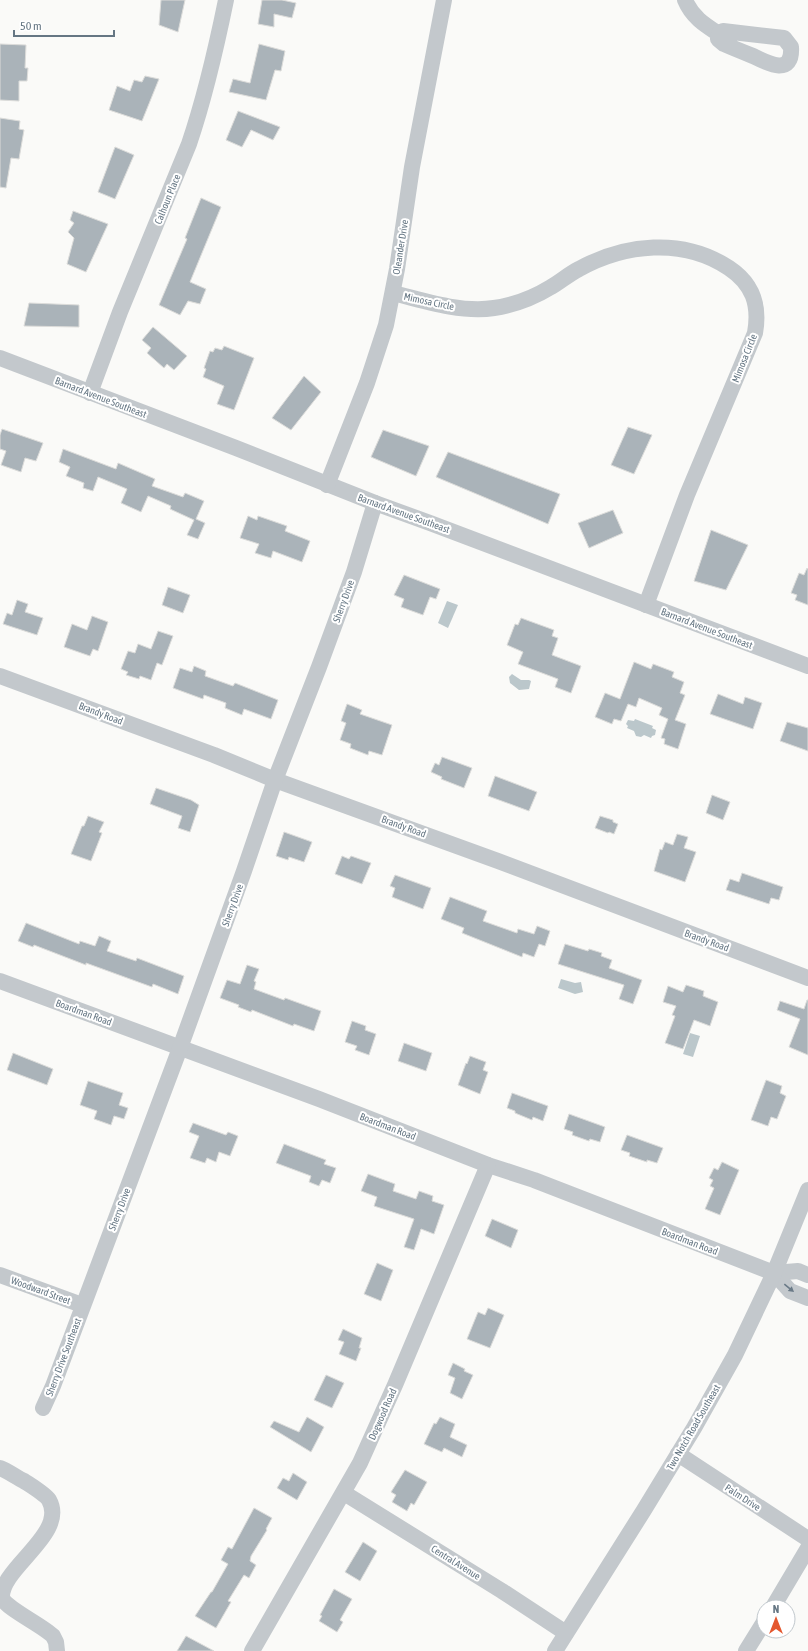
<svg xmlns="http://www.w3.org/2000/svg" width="808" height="1651" font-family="'Asap Condensed',sans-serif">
  <rect width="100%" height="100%" fill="#fafaf8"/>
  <g fill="#bbc7cb">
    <path d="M447,601L458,605L448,628L438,623Z"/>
    <path d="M512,674L521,680H529L531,681L529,689L519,690L510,683L509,677Z"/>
    <path d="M635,719L653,726L652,728L656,730L655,735L652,736L651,738L644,735L641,737L636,736L634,731L627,728L628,726L626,724L628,720L634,721Z"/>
    <path d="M561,979L575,983L581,982L583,992L575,994L558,988Z"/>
    <path d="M690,1033L700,1036L693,1057L683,1054Z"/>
  </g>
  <g fill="#aab3b9" stroke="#dcdcda">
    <path d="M161,0H185L178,32L159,25Z"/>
    <path d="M262,0H282L296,3L292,18L274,14V27L258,24Z"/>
    <path d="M0,44L26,45L25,68H28L27,81H19V101L0,100Z"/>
    <path d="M259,44L285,51L281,71L275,70L266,100L229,92L233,79L250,83Z"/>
    <path d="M145,76L159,79L142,121L109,110L117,86L130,91L134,80L142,82Z"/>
    <path d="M238,111L280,127L273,140L251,130L242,147L226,140Z"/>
    <path d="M0,118L20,121L19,129L24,130L19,159L11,158L6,188L0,187Z"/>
    <path d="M115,147L134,155L115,199L98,192Z"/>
    <path d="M201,198L221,207L190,282L206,289L200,304L188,301L180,315L159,305L187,239L185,238Z"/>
    <path d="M73,211L108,224L86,272L67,264L74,238L68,232L74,223L70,220Z"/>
    <path d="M29,303L79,305V327L24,326Z"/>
    <path d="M153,327L187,356L174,370L167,364L164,368L147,353L151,348L142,340Z"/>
    <path d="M224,346L254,358L234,410L217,404L224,386L203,377L206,369L204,368L210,351L213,352L215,348L222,350Z"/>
    <path d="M304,376L321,392L291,430L272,418Z"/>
    <path d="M628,427L652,435L634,474L611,465Z"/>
    <path d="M2,429L43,443L36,461L25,458L21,472L1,465L6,451L0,449V435Z"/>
    <path d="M383,430L429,446L416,476L371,457Z"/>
    <path d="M63,449L116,469L118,463L155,479L152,486L183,497L185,493L204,501L196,519L205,523L198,539L187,535L194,520L170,509L171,506L148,496L141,512L121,503L127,489L98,477L93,491L83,488L84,483L66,476L70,467L59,462Z"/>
    <path d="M448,452L560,494L548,524L436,477Z"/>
    <path d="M613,510L623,533L589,548L578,523Z"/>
    <path d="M248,516L257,520L258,516L287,526L285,531L310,541L302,562L273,551L271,558L255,553L259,544L240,538Z"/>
    <path d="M711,530L748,545L726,590L694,581Z"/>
    <path d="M807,568L808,569V605L795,600L797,595L791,593L799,573L804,575Z"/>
    <path d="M404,575L440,589L436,599L430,597L423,615L401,607L404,599L394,595Z"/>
    <path d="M168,587L190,595L183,613L162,605Z"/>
    <path d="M17,600L28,604L25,612L43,618L37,635L3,624L7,613L12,615Z"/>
    <path d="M92,616L108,622L98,651L93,649L90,656L64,647L72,624L87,630Z"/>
    <path d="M521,618L554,630L552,636L558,638L552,655L581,666L571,693L555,687L558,679L518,664L523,652L507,645L515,624L518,625Z"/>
    <path d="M158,631L173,636L162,665L157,663L151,680L140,676L139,679L126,675L128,672L121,669L128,651L135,653L138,644L151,649Z"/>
    <path d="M634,662L651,669L653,664L674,672L672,677L684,682L680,693L685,695L675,720L686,724L678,749L664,744L665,739L661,738L668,719L659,715L662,708L639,698L636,707L628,704L621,721L614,719L612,724L595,717L605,693L620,699Z"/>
    <path d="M194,666L206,671L205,676L233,686L235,683L278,700L271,719L244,709L242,715L225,708L226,703L204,695L203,699L173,688L180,668L192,672Z"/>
    <path d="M718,694L743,704L745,697L762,703L753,729L710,714Z"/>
    <path d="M347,704L362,710L360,714L392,725L382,755L369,751L368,755L350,748L351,744L340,740L346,723L341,721Z"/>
    <path d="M787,722L808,728V751L780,741Z"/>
    <path d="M442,757L472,768L464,788L441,779L442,777L431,772L435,763L439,765Z"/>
    <path d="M495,776L537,792L529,811L488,796Z"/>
    <path d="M156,788L191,800L199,805L190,832L178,828L182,816L150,804Z"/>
    <path d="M712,795L730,802L723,820L706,813Z"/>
    <path d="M88,816L104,822L99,832L102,833L91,861L71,854L82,826H84Z"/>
    <path d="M600,816L613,820V822L618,824L614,834L609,832L608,833L595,828Z"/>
    <path d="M284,832L312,842L304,862L289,857L288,860L276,856Z"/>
    <path d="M677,834L688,837L684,848L696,852L685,882L654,871L660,849L662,850L665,842L673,845Z"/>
    <path d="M342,856L349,859L351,856L371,863L362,884L335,874Z"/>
    <path d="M742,873L783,887L779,900L771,898L769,904L726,890L730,879L739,882Z"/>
    <path d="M395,875L431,888L423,909L392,897L395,888L390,886Z"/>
    <path d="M450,897L487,911L483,921L517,933L518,929L534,934L537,926L550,931L545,946L539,944L534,957L523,953L522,957L462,933L464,928L441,919Z"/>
    <path d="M26,923L79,944L80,941L95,946L99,936L111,941L107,951L136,961L137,958L184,976L178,994L153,984L152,987L86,963V965L34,945L33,947L18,941Z"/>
    <path d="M565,944L588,951L589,949L602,953L601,956L612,960L609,968L642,980L633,1004L619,999L624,985L558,964Z"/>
    <path d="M247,965L259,969L254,981L256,982L254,989L284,1000L285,998L321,1011L314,1031L294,1024L293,1026L252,1010L251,1012L238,1007L239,1005L220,998L227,980L240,984Z"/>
    <path d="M686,985L704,991L703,996L718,1002L710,1026L694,1020L683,1049L665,1043L675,1016L672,1015L676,1006L663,1002L668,986L683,992Z"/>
    <path d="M807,1000H808V1055L789,1047L800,1019L777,1010L780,1001L804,1009Z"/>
    <path d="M352,1021L366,1026L365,1030L376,1034L369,1055L355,1050L357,1046L345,1042Z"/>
    <path d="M404,1043L432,1053L426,1071L398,1061Z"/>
    <path d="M13,1053L53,1069L47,1085L7,1070Z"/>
    <path d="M470,1056L486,1062L483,1070L488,1072L480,1094L458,1085L466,1063L467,1064Z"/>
    <path d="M766,1080L782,1086L780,1093L786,1096L777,1119L771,1117L768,1126L751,1120Z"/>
    <path d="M88,1081L123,1093L119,1105L128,1108L124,1119L114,1116L111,1125L94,1119L97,1111L80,1105Z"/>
    <path d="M512,1093L548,1106L543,1121L533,1117L532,1120L515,1113V1111L507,1108Z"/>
    <path d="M569,1114L605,1127L600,1142L590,1139L589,1141L572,1135L573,1132L564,1129Z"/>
    <path d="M193,1123L226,1135L228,1132L238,1136L230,1156L219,1152L216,1162L207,1158L205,1163L190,1158L199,1136L189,1132Z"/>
    <path d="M627,1135L663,1148L657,1163L647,1160V1162L629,1156L630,1153L621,1150Z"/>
    <path d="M284,1144L326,1160L324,1164L336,1168L330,1183L322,1180L319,1186L309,1182L311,1176L276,1163Z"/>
    <path d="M722,1162L739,1170L720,1215L705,1209L714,1188L710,1186L713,1180L709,1178L714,1168L718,1170Z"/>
    <path d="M368,1174L395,1184L393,1191L416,1199L419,1191L433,1196L432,1201L444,1205L434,1234L421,1229L414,1250L404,1247L414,1219L374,1206L377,1197L361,1191Z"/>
    <path d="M492,1219L518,1230L511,1248L485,1236Z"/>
    <path d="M377,1263L393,1270L381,1301L364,1294Z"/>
    <path d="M488,1308L504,1315L490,1348L467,1339L478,1312L485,1315Z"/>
    <path d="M343,1329L362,1338L359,1348H361L356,1361L339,1354L344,1342L338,1340Z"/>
    <path d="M453,1363L465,1369L464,1371L473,1375L462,1399L450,1393L455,1378L448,1375Z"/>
    <path d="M326,1375L344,1383L332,1408L314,1400Z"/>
    <path d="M307,1417L324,1427L311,1452L270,1427L274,1421L299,1432Z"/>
    <path d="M440,1417L455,1424L450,1437L467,1445L462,1457L444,1448L442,1452L424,1444L434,1423L436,1424Z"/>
    <path d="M405,1470L427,1482L414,1505L411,1503L407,1511L392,1502L396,1495L391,1492Z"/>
    <path d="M293,1473L307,1482L297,1500L277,1488L283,1478L289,1481Z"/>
    <path d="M254,1508L272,1518L266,1529L267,1530L251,1556L250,1561L256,1565L249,1578L244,1575L228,1601L231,1602L216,1628L195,1616L211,1592H212L228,1564L221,1560L228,1547L232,1549Z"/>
    <path d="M363,1542L377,1551L360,1581L345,1572Z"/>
    <path d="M334,1589L352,1599L340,1620L343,1622L337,1632L319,1621L322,1616L320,1615Z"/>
    <path d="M186,1636L214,1651H177Z"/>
  </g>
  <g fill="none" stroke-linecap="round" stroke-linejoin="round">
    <g stroke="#c3c8cc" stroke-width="16">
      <path d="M685,0C692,17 705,25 719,34"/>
      <path d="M723,31L784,38L791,47C793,77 767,63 753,56C743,52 733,48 724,44L718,39L719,34Z"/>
      <path d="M393,293C424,301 462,313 494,308C515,305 533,298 551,287C560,282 569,274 579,269C624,244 683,237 729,268C753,284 760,305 755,333L687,495L646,605"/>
      <path d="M0,358L236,448L375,503L430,523L808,666"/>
      <path d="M90,393L120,312L189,144C205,97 216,49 226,0"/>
      <path d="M327,485L367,383L386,325L397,269L412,167L444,0"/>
      <path d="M0,676L214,755L275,780L498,861L808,978"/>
      <path d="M0,981L319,1099L488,1165L534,1180L774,1273L798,1271L808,1275"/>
      <path d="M774,1273L790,1291L808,1298"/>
      <path d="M0,1275L82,1305"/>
      <path d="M43,1408L53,1386L180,1048L244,871L275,780L319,667L354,572L375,503"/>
      <path d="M678,1454L808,1539"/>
      <path d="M0,1468C8,1471 16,1477 24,1481C30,1485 45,1494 49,1500C68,1534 0,1568 2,1598C7,1609 42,1625 53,1636L56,1642L57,1651"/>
      <path d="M344,1493L502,1591L566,1633"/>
      <path d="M773,1607L808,1548"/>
      <path d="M252,1651L360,1463L395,1385L488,1165"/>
      <path d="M555,1651L644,1510L694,1428L735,1355L774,1273L808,1190"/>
      <path d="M746,1651L764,1622"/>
    </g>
  </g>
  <defs><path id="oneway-solid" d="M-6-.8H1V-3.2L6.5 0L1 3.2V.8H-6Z"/></defs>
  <use fill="#6a7a87" href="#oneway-solid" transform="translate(789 1288) rotate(39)"/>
  <g text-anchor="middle" stroke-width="4" stroke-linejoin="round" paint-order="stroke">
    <g font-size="10" fill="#657683" stroke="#fff">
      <text transform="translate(167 199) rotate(-68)" y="4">Calhoun Place</text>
      <text transform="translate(400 247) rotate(-81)" y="4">Oleander Drive</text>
      <text transform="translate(429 301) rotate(12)" y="4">Mimosa Circle</text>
      <text transform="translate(744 358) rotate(-68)" y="4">Mimosa Circle</text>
      <text transform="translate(101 397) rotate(21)" y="4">Barnard Avenue Southeast</text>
      <text transform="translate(404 513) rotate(20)" y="4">Barnard Avenue Southeast</text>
      <text transform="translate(343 601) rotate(-70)" y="4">Sherry Drive</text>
      <text transform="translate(707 628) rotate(21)" y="4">Barnard Avenue Southeast</text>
      <text transform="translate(101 713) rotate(21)" y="4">Brandy Road</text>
      <text transform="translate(404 826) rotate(20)" y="4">Brandy Road</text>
      <text transform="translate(232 905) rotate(-70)" y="4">Sherry Drive</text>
      <text transform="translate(707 940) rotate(20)" y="4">Brandy Road</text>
      <text transform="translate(84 1012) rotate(20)" y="4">Boardman Road</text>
      <text transform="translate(388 1126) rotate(21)" y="4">Boardman Road</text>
      <text transform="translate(119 1209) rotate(-69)" y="4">Sherry Drive</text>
      <text transform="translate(690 1241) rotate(21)" y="4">Boardman Road</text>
      <text transform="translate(41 1290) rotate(20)" y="4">Woodward Street</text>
      <text transform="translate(63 1357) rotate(-69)" y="4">Sherry Drive Southeast</text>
      <text transform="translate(382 1414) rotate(-66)" y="4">Dogwood Road</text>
      <text transform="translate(693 1427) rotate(-60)" y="4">Two Notch Road Southeast</text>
      <text transform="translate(743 1497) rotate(33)" y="4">Palm Drive</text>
      <text transform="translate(456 1562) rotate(32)" y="4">Central Avenue</text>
    </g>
  </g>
  <g transform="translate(776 1619)"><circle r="19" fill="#ffffff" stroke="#c1c8cd"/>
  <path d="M0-3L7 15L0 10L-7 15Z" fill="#e4572e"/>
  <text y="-6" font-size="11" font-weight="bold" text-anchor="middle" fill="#657683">N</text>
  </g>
  <path d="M14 30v6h100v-6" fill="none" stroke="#657683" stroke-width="2"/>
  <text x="20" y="30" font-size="12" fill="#657683" stroke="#ffffff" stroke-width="3" paint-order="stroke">50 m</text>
</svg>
